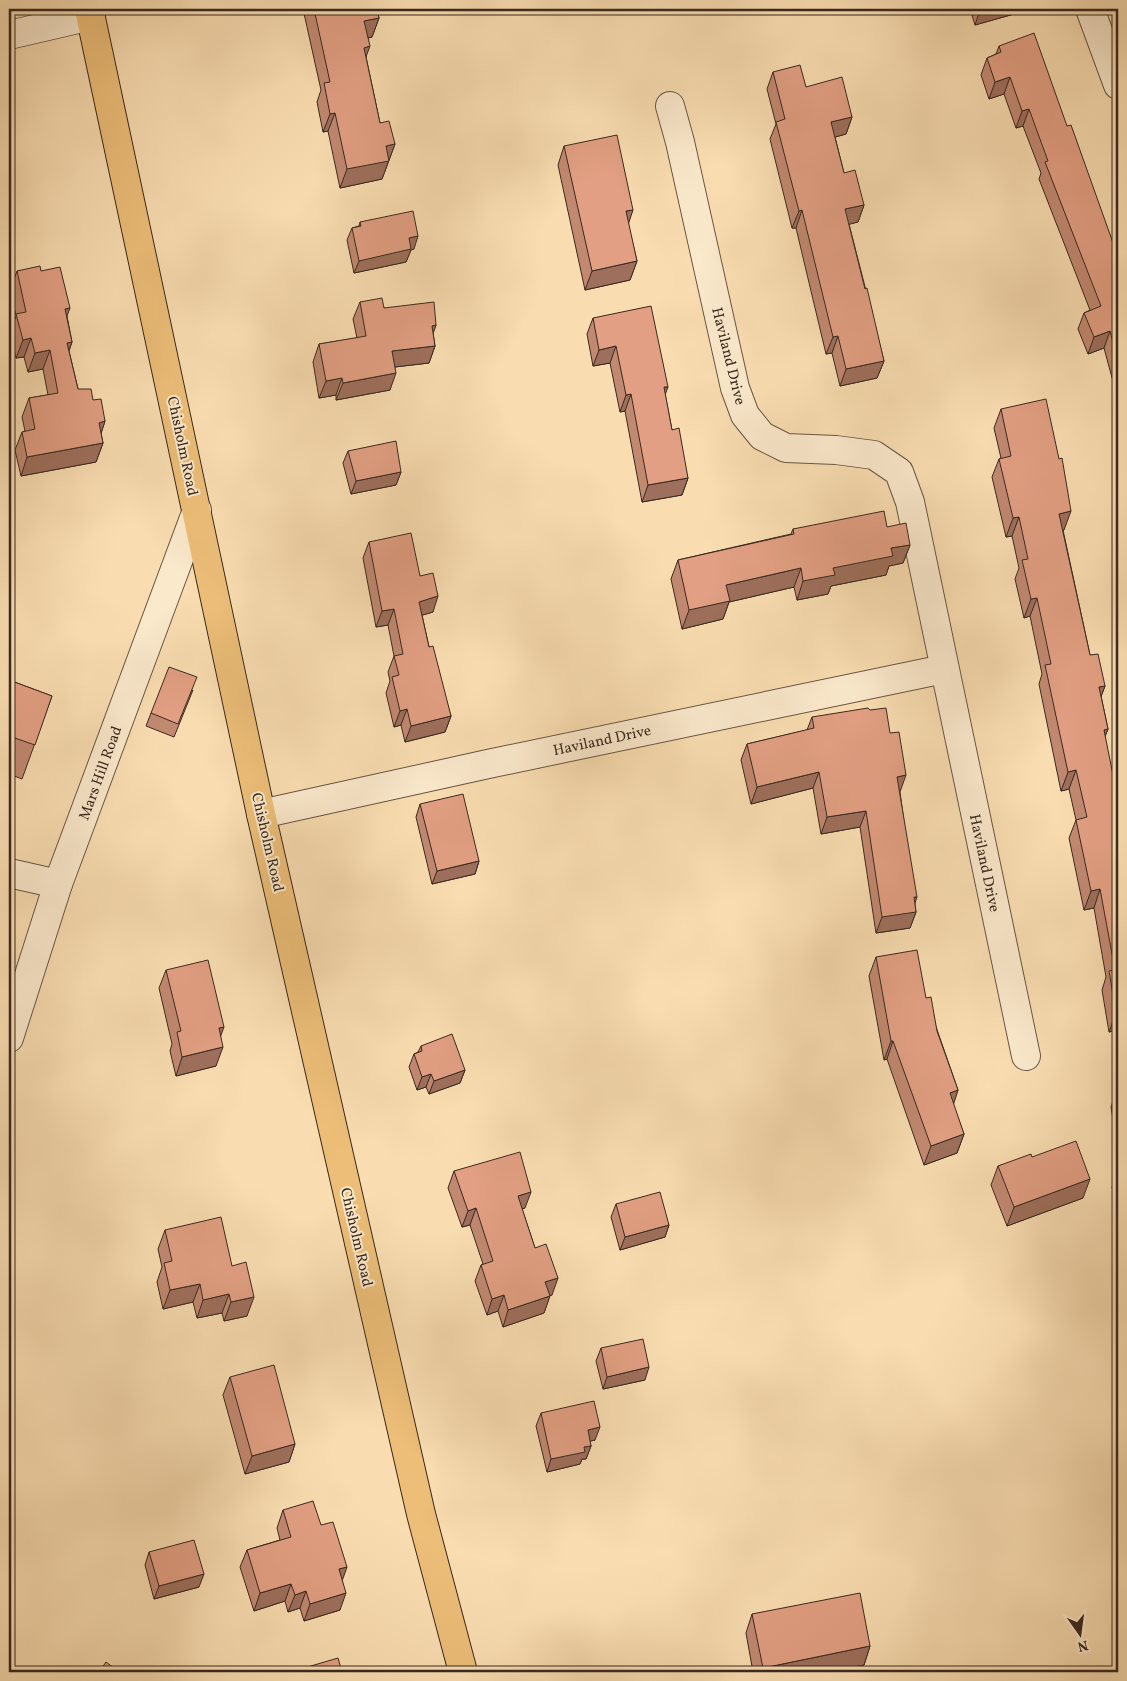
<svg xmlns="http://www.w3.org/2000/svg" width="1127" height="1681" font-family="Vollkorn,serif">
  <rect width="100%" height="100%" fill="#f9ddb1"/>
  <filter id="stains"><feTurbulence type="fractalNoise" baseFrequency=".004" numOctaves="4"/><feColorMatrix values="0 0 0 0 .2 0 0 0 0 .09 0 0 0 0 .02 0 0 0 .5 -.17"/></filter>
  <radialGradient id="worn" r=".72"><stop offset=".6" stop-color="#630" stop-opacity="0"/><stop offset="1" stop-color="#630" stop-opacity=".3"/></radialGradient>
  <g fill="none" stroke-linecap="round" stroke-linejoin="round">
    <g stroke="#695644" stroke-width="30">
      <g id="minor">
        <path d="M1090,9L1118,85"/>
        <path d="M9,35L91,16"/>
        <path d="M670,106L680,142L735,388L745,415L762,436L786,448L836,450L874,455L899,472L910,502L1026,1056"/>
        <path d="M261,814L488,764L944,669"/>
        <path d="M9,873L58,884"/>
        <path d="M9,1038L58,884L197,510"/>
      </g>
    </g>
    <g stroke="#392920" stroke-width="30">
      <path id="major" d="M89,9L261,814L421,1514L463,1672"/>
    </g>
    <use href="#minor" stroke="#fbe9cc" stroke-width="28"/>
    <use href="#major" stroke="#ecbe78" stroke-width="28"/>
  </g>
  <g fill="#c28971" stroke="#392920">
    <path d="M303,9H377L379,18L372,37L368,38L366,57L380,123L395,144L382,179L340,188L328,131L323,132L317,102L321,90Z"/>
    <path d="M970,9H1016L1014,14L975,25Z"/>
    <path d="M999,46L1067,126L1117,254L1118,253V400L1104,348L1088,354L1078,329L1084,313L1090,310L1039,179L1041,173L1023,126L1016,128L1004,94L989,99L981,75L987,58L996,54Z"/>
    <path d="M773,72L806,87L852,117L846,134L835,137L844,173L864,205L858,222L849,224L884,361L877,378L840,386L832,353L826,354L796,228H792L770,139L776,124L767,89Z"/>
    <path d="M564,146L628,224L637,261L630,280L585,290L558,165Z"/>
    <path d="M360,222L414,249L411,250L406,262L354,273L347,240L352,228L359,226Z"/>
    <path d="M17,271H41L67,316L72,342L69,351L78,389L93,400L105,421L101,433L103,443L96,462L21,476L15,450L22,432L25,431L22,417L29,398L48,395L43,369L28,372L24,357L16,358L10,333L16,316L10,290Z"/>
    <path d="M360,302L384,308L436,325L433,333L435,346L429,363L395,367L390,390L336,400V395L319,398L313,362L319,344L357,338L353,319Z"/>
    <path d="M593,318L665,394L672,430L688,478L682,495L642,502L625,411L620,412L610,363L593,366L587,334Z"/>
    <path d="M1001,409L1064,530H1063L1090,655L1105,686L1101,696L1108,729L1105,736L1118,1030L1109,1032L1102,990L1106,977L1094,908L1084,910L1069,838L1076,820L1069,789L1061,791L1039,684L1042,674L1030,616L1024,618L1015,579L1019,568L1012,536L1006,537L992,477L999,459L1001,458L994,428Z"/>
    <path d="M348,451L401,472L396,485L351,494L343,463Z"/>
    <path d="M887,527L910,545L903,563L889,566L886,575L831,586L828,594L797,600L794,587L729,602L723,619L682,629L671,579L678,560L791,534L793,529Z"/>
    <path d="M369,542L420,576L433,612L422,615L429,647L451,716L445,732L405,742L401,725L394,727L386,693L390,681L388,672L394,656L388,625L376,627L363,558Z"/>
    <path d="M9,680L52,696L22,779L9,774Z"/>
    <path d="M193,690L174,737L146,726L151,713Z"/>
    <path d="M812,717L900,792L916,912L910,928L876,933L860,827L821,834L813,788L751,804L741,760L747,744L807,730Z"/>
    <path d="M420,804L479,861L475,874L432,884L416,817Z"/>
    <path d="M876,957L926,998L958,1090L953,1104L964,1134L957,1153L924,1165L887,1059L884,1060L869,976Z"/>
    <path d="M166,970L216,1066L176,1076L170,1051L172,1044L159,988Z"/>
    <path d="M421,1046L465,1070L460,1083L429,1094L426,1087L417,1090L409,1067L414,1054L418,1052Z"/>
    <path d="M1118,1088V1143H1117L1111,1107Z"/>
    <path d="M1032,1157L1083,1198L1007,1226L991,1185L998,1166Z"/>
    <path d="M454,1171L525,1208L522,1209L535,1248L552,1295H550L544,1313L503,1327L498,1311L487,1315L475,1281L481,1265L483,1264L470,1225L462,1227L448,1188Z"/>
    <path d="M1118,1180V1214H1117L1112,1187L1115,1181Z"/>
    <path d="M616,1204L669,1225L665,1237L620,1250L611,1217Z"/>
    <path d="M165,1230L232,1266L247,1316L224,1321L222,1313L197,1318L193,1302L163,1309L157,1282L162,1267L158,1249Z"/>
    <path d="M601,1348L645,1380L603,1389L596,1361Z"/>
    <path d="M230,1377L295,1444L289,1462L245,1474L223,1395Z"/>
    <path d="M541,1413L595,1440L590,1441L591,1446L586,1459H582L580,1464L547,1472L536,1426Z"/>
    <path d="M283,1510L321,1525L342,1580L340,1610L304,1621L300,1608L288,1612L285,1601L254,1611L240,1567L247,1550L280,1540L277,1528Z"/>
    <path d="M149,1552L199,1587L154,1599L145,1565Z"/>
    <path d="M752,1614L870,1646L864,1665L827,1672H753L746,1633Z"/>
  </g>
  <g fill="#9e6f5c" stroke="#392920">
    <path d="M992,9H1016L1014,14L975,25L979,13Z"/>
    <path d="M379,18L372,37L357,40L364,21Z"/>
    <path d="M370,46L363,65L364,48Z"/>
    <path d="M1010,77L1004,94L989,99L995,82Z"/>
    <path d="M1029,109L1023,126L1016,128L1022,111Z"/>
    <path d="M335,113L328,131L323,132L330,114Z"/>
    <path d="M852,117L846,134L825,140L831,122Z"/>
    <path d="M395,144L382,179L340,188L347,169L386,146Z"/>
    <path d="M864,205L858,222L839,227L845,209Z"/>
    <path d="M633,210L627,228L626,211Z"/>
    <path d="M802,210L796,228H792L799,211Z"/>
    <path d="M418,236L414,249L411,250L406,262L354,273L359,261L409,238Z"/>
    <path d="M637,261L630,280L585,290L592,271Z"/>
    <path d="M70,308L63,327L65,309Z"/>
    <path d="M436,325L430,342L432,326Z"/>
    <path d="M1110,331L1104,348L1088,354L1094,337Z"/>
    <path d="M838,336L832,353L826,354L833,337Z"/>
    <path d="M31,338L24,357L16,358L23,340Z"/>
    <path d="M72,342L65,360L67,343Z"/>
    <path d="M435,346L429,363L386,368L392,351Z"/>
    <path d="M616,346L610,363L593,366L599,350Z"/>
    <path d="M50,350L43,369L28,372L35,353Z"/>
    <path d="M884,361L877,378L840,386L846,369Z"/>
    <path d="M396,373L390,390L336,400L343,383Z"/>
    <path d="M342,378L336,395L319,398L326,381Z"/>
    <path d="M664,387H668L662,403Z"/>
    <path d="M631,394L625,411L620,412L626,395Z"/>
    <path d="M105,421L99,440V423Z"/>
    <path d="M103,443L96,462L21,476L27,457Z"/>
    <path d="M401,472L396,485L351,494L356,481Z"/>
    <path d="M688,478L682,495L642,502L648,485Z"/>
    <path d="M1071,511L1064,530L1052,533L1059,514Z"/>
    <path d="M1019,517L1012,536L1006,537L1013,518Z"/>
    <path d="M910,545L903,563L889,566L886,575L831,586L828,594L797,600L803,581L833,568L891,548Z"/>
    <path d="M801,568L794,587L729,602L723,619L682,629L689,610L726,585Z"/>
    <path d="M438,596L433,612L413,618L419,602Z"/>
    <path d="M1037,598L1030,616L1024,618L1031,599Z"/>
    <path d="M394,609L388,625L376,627L382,611Z"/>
    <path d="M1105,686L1098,705L1099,687Z"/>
    <path d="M407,709L401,725L394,727L400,711Z"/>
    <path d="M451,716L445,732L405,742L411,726Z"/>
    <path d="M1108,729L1101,747L1104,730Z"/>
    <path d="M1076,770L1069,789L1061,791L1068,772Z"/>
    <path d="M819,772L813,788L751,804L757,787Z"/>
    <path d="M906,775L900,792L891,793L897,777Z"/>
    <path d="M866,811L860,827L821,834L827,817Z"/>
    <path d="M479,861L475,874L432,884L437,871Z"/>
    <path d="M1100,889L1094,908L1084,910L1091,891Z"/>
    <path d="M914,897H917L912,912H916L910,928L876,933L882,917Z"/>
    <path d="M1116,1013H1118V1030L1109,1032Z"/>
    <path d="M224,1027L217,1046L219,1028Z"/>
    <path d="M891,1041H893L887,1059L884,1060Z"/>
    <path d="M223,1047L216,1066L176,1076L182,1057Z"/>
    <path d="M465,1070L460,1083L429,1094L434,1081Z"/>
    <path d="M431,1074L426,1087L417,1090L422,1077Z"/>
    <path d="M958,1090L952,1109L950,1093Z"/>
    <path d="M964,1134L957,1153L924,1165L931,1146Z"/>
    <path d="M1090,1179L1083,1198L1007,1226L1014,1207Z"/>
    <path d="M531,1192L525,1208L512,1212L518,1196Z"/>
    <path d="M476,1208L470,1225L462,1227L468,1211Z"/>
    <path d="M669,1225L665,1237L620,1250L625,1237Z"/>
    <path d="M558,1278L552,1295L539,1299L545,1282Z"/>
    <path d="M200,1284L193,1302L163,1309L170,1290Z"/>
    <path d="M229,1294L222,1313L197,1318L203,1300Z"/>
    <path d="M504,1295L498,1311L487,1315L492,1299Z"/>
    <path d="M550,1296L544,1313L503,1327L508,1310Z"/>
    <path d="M254,1297L247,1316L224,1321L231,1302Z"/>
    <path d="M649,1367L645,1380L603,1389L607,1377Z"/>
    <path d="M600,1427L595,1440L583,1443L588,1430Z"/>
    <path d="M295,1444L289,1462L245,1474L252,1456Z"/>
    <path d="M591,1446L586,1459H582L580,1464L547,1472L551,1459L584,1447Z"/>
    <path d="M347,1567L341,1584L339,1569Z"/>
    <path d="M204,1574L199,1587L154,1599L159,1586Z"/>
    <path d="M291,1584L285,1601L254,1611L260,1593Z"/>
    <path d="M306,1591L300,1608L288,1612L295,1595Z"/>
    <path d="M346,1593L340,1610L304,1621L310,1604Z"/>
    <path d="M870,1646L864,1665L827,1672H762L763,1668Z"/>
  </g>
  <g fill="#e29f83" stroke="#392920">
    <path d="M314,9H377L379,18L364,21L370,46L364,48L380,123L389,121L395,144L386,146L389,161L347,169L335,113L330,114L324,83L330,82Z"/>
    <path d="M978,9H992L979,13Z"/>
    <path d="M1034,33L1067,126L1071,125L1117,254L1118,253V361L1110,331L1094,337L1084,313L1101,306L1045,162L1048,161L1029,109L1022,111L1010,77L995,82L987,58L1001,52L999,46Z"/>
    <path d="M800,65L806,87L842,77L852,117L831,122L844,173L855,170L864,205L845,209L865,289L867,288L884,361L846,369L838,336L833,337L802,210L799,211L776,122L785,119L773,72Z"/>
    <path d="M617,135L633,210L626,211L637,261L592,271L564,146Z"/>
    <path d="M413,211L418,236L409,238L411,249L359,261L352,228L361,226L360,222Z"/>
    <path d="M40,266L41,271L60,267L70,308L65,309L72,342L67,343L78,389H91L93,400L101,399L105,421L99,423L103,443L27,457L22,432L35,429L29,398L58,393L50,350L35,353L31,338L23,340L16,314L26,312L17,271Z"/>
    <path d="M382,298L384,308L434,302L436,325L432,326L435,346L392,351L396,373L343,383L342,378L326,381L319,344L366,336L360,302Z"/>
    <path d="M651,306L668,387H664L672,430L679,428L688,478L648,485L631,394L626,395L616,346L599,350L593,318Z"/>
    <path d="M1046,399L1059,459L1062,458L1071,511L1059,514L1090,655L1098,654L1105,686L1099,687L1108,729L1104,730L1114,780L1118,779V1013H1116L1109,971L1115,970L1100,889L1091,891L1076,820L1087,817L1076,770L1068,772L1045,665L1051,664L1037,598L1031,599L1022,560L1028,559L1019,517L1013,518L999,459L1011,456L1001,409Z"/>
    <path d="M396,441L401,472L356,481L348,451Z"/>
    <path d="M884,511L887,527L906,523L910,545L891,548L893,556L833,568L835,575L803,581L801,568L726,585L730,601L689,610L678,560L794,534L793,529Z"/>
    <path d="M411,533L420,576L433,573L438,596L419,602L429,647L433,646L451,716L411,726L407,709L400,711L392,677L399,675L394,656L403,654L394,609L382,611L369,542Z"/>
    <path d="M169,667L197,677L178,724L151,713Z"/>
    <path d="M9,680L52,696L35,745L9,736Z"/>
    <path d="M868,708L870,710L886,708L890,733L899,732L906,775L897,777L917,897H914L916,912L882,917L866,811L827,817L819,772L757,787L747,744L814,728L812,717Z"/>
    <path d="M463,794L479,861L437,871L420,804Z"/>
    <path d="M917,950L926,998L931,997L937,1031L958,1090L950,1093L964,1134L931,1146L893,1041H891L876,957Z"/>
    <path d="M208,960L224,1027L219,1028L223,1047L182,1057L177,1032L181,1031L166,970Z"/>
    <path d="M452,1034L465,1070L434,1081L431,1074L422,1077L414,1054L422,1051L421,1046Z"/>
    <path d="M1076,1141L1090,1179L1014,1207L998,1166L1031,1154L1032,1157Z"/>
    <path d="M520,1152L531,1192L518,1196L535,1248L546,1244L558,1278L545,1282L550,1296L508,1310L504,1295L492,1299L481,1265L493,1261L476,1208L468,1211L454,1171Z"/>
    <path d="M1118,1180V1203L1115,1181Z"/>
    <path d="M660,1192L669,1225L625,1237L616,1204Z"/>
    <path d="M221,1217L232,1266L246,1262L254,1297L231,1302L229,1294L203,1300L200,1284L170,1290L164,1263L172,1261L165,1230Z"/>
    <path d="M643,1339L649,1367L607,1377L601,1348Z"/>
    <path d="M274,1365L295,1444L252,1456L230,1377Z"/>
    <path d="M594,1401L600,1427L588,1430L591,1446L584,1447L585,1452L551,1459L541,1413Z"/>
    <path d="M313,1501L321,1525L333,1522L347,1567L339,1569L346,1593L310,1604L306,1591L295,1595L291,1584L260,1593L247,1550L291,1537L283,1510Z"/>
    <path d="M194,1540L204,1574L159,1586L149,1552Z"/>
    <path d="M860,1593L870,1646L763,1668L752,1614Z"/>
    <path d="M338,1658L342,1672H294V1671Z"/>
    <path d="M106,1662L119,1672H99Z"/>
  </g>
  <g text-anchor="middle" stroke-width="4" stroke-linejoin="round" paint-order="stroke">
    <g font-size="15" fill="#392920" stroke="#fbe9cc">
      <text transform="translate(729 356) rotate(76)" y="5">Haviland Drive</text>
      <text transform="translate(183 446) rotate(78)" y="5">Chisholm Road</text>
      <text transform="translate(602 740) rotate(-12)" y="5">Haviland Drive</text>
      <text transform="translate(100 773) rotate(-70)" y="5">Mars Hill Road</text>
      <text transform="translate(268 842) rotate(77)" y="5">Chisholm Road</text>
      <text transform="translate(985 863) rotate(78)" y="5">Haviland Drive</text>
      <text transform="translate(357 1237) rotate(77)" y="5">Chisholm Road</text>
    </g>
  </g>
  <rect width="1127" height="1681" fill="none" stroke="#f9ddb1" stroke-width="30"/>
  <rect x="10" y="10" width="1107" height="1661" fill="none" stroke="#392920" stroke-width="2.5"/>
  <rect x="15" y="15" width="1097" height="1651" fill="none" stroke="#392920"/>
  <g transform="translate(1080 1634) rotate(166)" stroke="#fbe9cc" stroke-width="4" paint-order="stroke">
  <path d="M0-4L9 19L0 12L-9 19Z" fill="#392920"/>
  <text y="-8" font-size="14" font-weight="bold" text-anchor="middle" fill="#392920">N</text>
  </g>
  <rect width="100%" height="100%" filter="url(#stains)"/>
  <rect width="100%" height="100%" fill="url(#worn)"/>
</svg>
